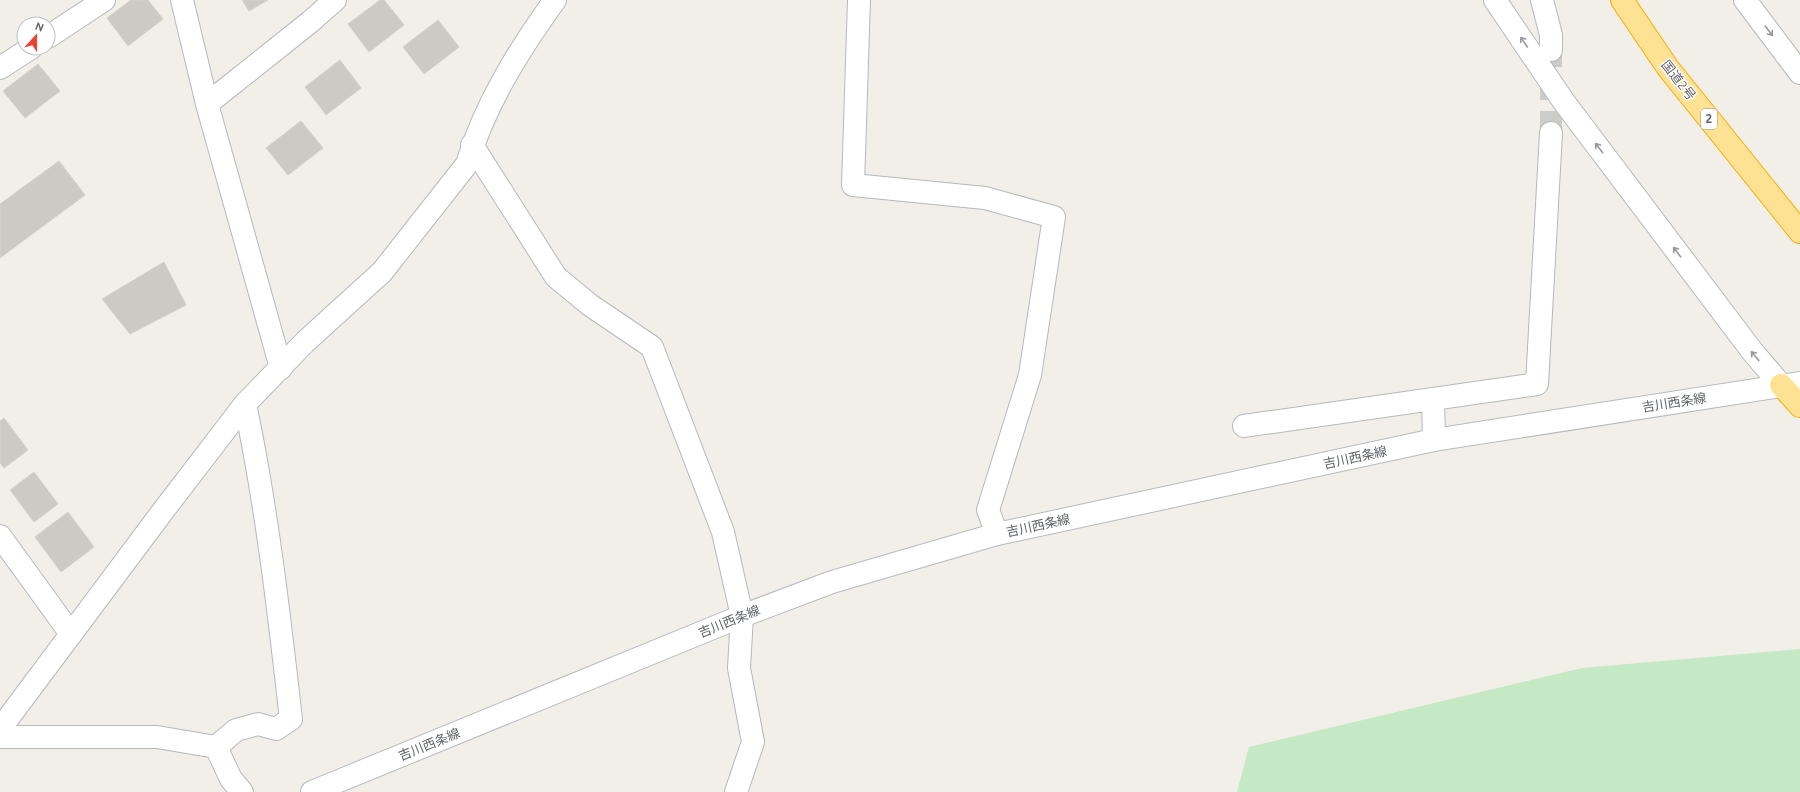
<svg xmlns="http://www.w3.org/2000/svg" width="1800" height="792" font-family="Ubuntu,'Noto Sans JP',sans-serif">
  <rect width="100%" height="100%" fill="#f1efe8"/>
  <path fill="#c5e8c5" d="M1800,649V792H1237L1249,747L1582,668Z"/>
  <g fill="#cccac5" stroke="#d6d1c6">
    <path d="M131,0H148L163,19L128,46L107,18Z"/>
    <path d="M242,0H268L249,11Z"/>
    <path d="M380,0H384L404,25L369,52L348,24Z"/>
    <path d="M438,20L459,47L424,74L403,47Z"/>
    <path d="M340,60L361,88L326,115L305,87Z"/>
    <path d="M38,64L60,91L25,118L3,91Z"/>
    <path d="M301,121L323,148L288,175L266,148Z"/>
    <path d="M59,161L85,195L0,258V204Z"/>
    <path d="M164,262L186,305L130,334L102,299Z"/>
    <path d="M4,418L28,450L4,468L0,463V421Z"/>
    <path d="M34,472L58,504L34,522L10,490Z"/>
    <path d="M68,512L94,547L61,572L35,537Z"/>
  </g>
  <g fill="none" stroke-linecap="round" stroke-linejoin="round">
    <path stroke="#ccccc8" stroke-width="22" stroke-dasharray="22 11" stroke-linecap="butt" d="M1551,133V50"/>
    <g stroke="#b5b8bc" stroke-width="24">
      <g id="street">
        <path d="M182,0L207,104L281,368"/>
        <path d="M859,0L853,185L985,198L1054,217L1030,375L988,510L997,534"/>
        <path d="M1495,0L1564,102L1752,351L1781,385"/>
        <path d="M1542,0L1551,35V50"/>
        <path d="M1745,0L1800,73"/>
        <path d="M48,37L104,0"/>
        <path d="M0,68L31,48"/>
        <path d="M207,104L310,22L335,0"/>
        <path d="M472,145L556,277L590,305L652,347L723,532L742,616L739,668L753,742L736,792"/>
        <path d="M1433,399L1434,440"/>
        <path d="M1244,426L1537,384L1551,133"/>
        <path d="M0,536L71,634"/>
        <path d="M0,729L163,511L245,404L305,342L382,272L467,164C485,104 519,50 555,0"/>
        <path d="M0,737H157L216,747L231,779L242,792"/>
        <path d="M216,747L236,730L258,724L276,729L291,719C279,614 267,508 245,404"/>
      </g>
    </g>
    <g stroke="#b6babf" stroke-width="24">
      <path id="secondary" d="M312,792L742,616L832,582L997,534L1434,440L1800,383"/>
    </g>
    <g stroke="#f9ab00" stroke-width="24">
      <g id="highway">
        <path d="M1622,0L1668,68L1800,232"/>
        <path d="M1781,385L1800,406"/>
      </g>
    </g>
    <use href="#street" stroke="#fff" stroke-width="22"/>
    <use href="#secondary" stroke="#fff" stroke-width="22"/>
    <use href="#highway" stroke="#fde293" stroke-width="22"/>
  </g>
  <defs><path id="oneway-shaft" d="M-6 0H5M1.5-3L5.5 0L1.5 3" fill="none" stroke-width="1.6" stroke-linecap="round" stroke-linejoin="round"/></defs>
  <g stroke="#979a9d">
    <use href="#oneway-shaft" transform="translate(1769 31) rotate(53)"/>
    <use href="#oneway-shaft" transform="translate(1524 42) rotate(-124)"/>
    <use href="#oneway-shaft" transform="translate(1599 148) rotate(-127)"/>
    <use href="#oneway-shaft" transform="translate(1677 252) rotate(-127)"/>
    <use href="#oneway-shaft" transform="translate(1755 356) rotate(-130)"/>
  </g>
  <g text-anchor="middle" stroke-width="3" stroke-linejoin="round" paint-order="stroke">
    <rect fill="#fff" stroke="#8f9295" stroke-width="1" x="1701" y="109" width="16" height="20" rx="3"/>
    <g font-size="12" font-weight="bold" fill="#5f6368">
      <text x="1709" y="123">2</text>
    </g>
    <g font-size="13" fill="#5f6368" stroke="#fff">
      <text transform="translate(1679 80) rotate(52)" y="5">国道2号</text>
      <text transform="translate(1674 402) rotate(-9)" y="5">吉川西条線</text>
      <text transform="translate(1355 457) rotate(-12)" y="5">吉川西条線</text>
      <text transform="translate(1038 525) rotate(-12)" y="5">吉川西条線</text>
      <text transform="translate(729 621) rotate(-22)" y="5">吉川西条線</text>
      <text transform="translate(429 744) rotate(-22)" y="5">吉川西条線</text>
    </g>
  </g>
  <g transform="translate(36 36) rotate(21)"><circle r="19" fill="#ffffff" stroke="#bfc1c3"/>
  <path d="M0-3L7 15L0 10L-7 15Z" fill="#ea4335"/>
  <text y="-6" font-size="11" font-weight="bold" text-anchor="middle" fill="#5f6368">N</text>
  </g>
</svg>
